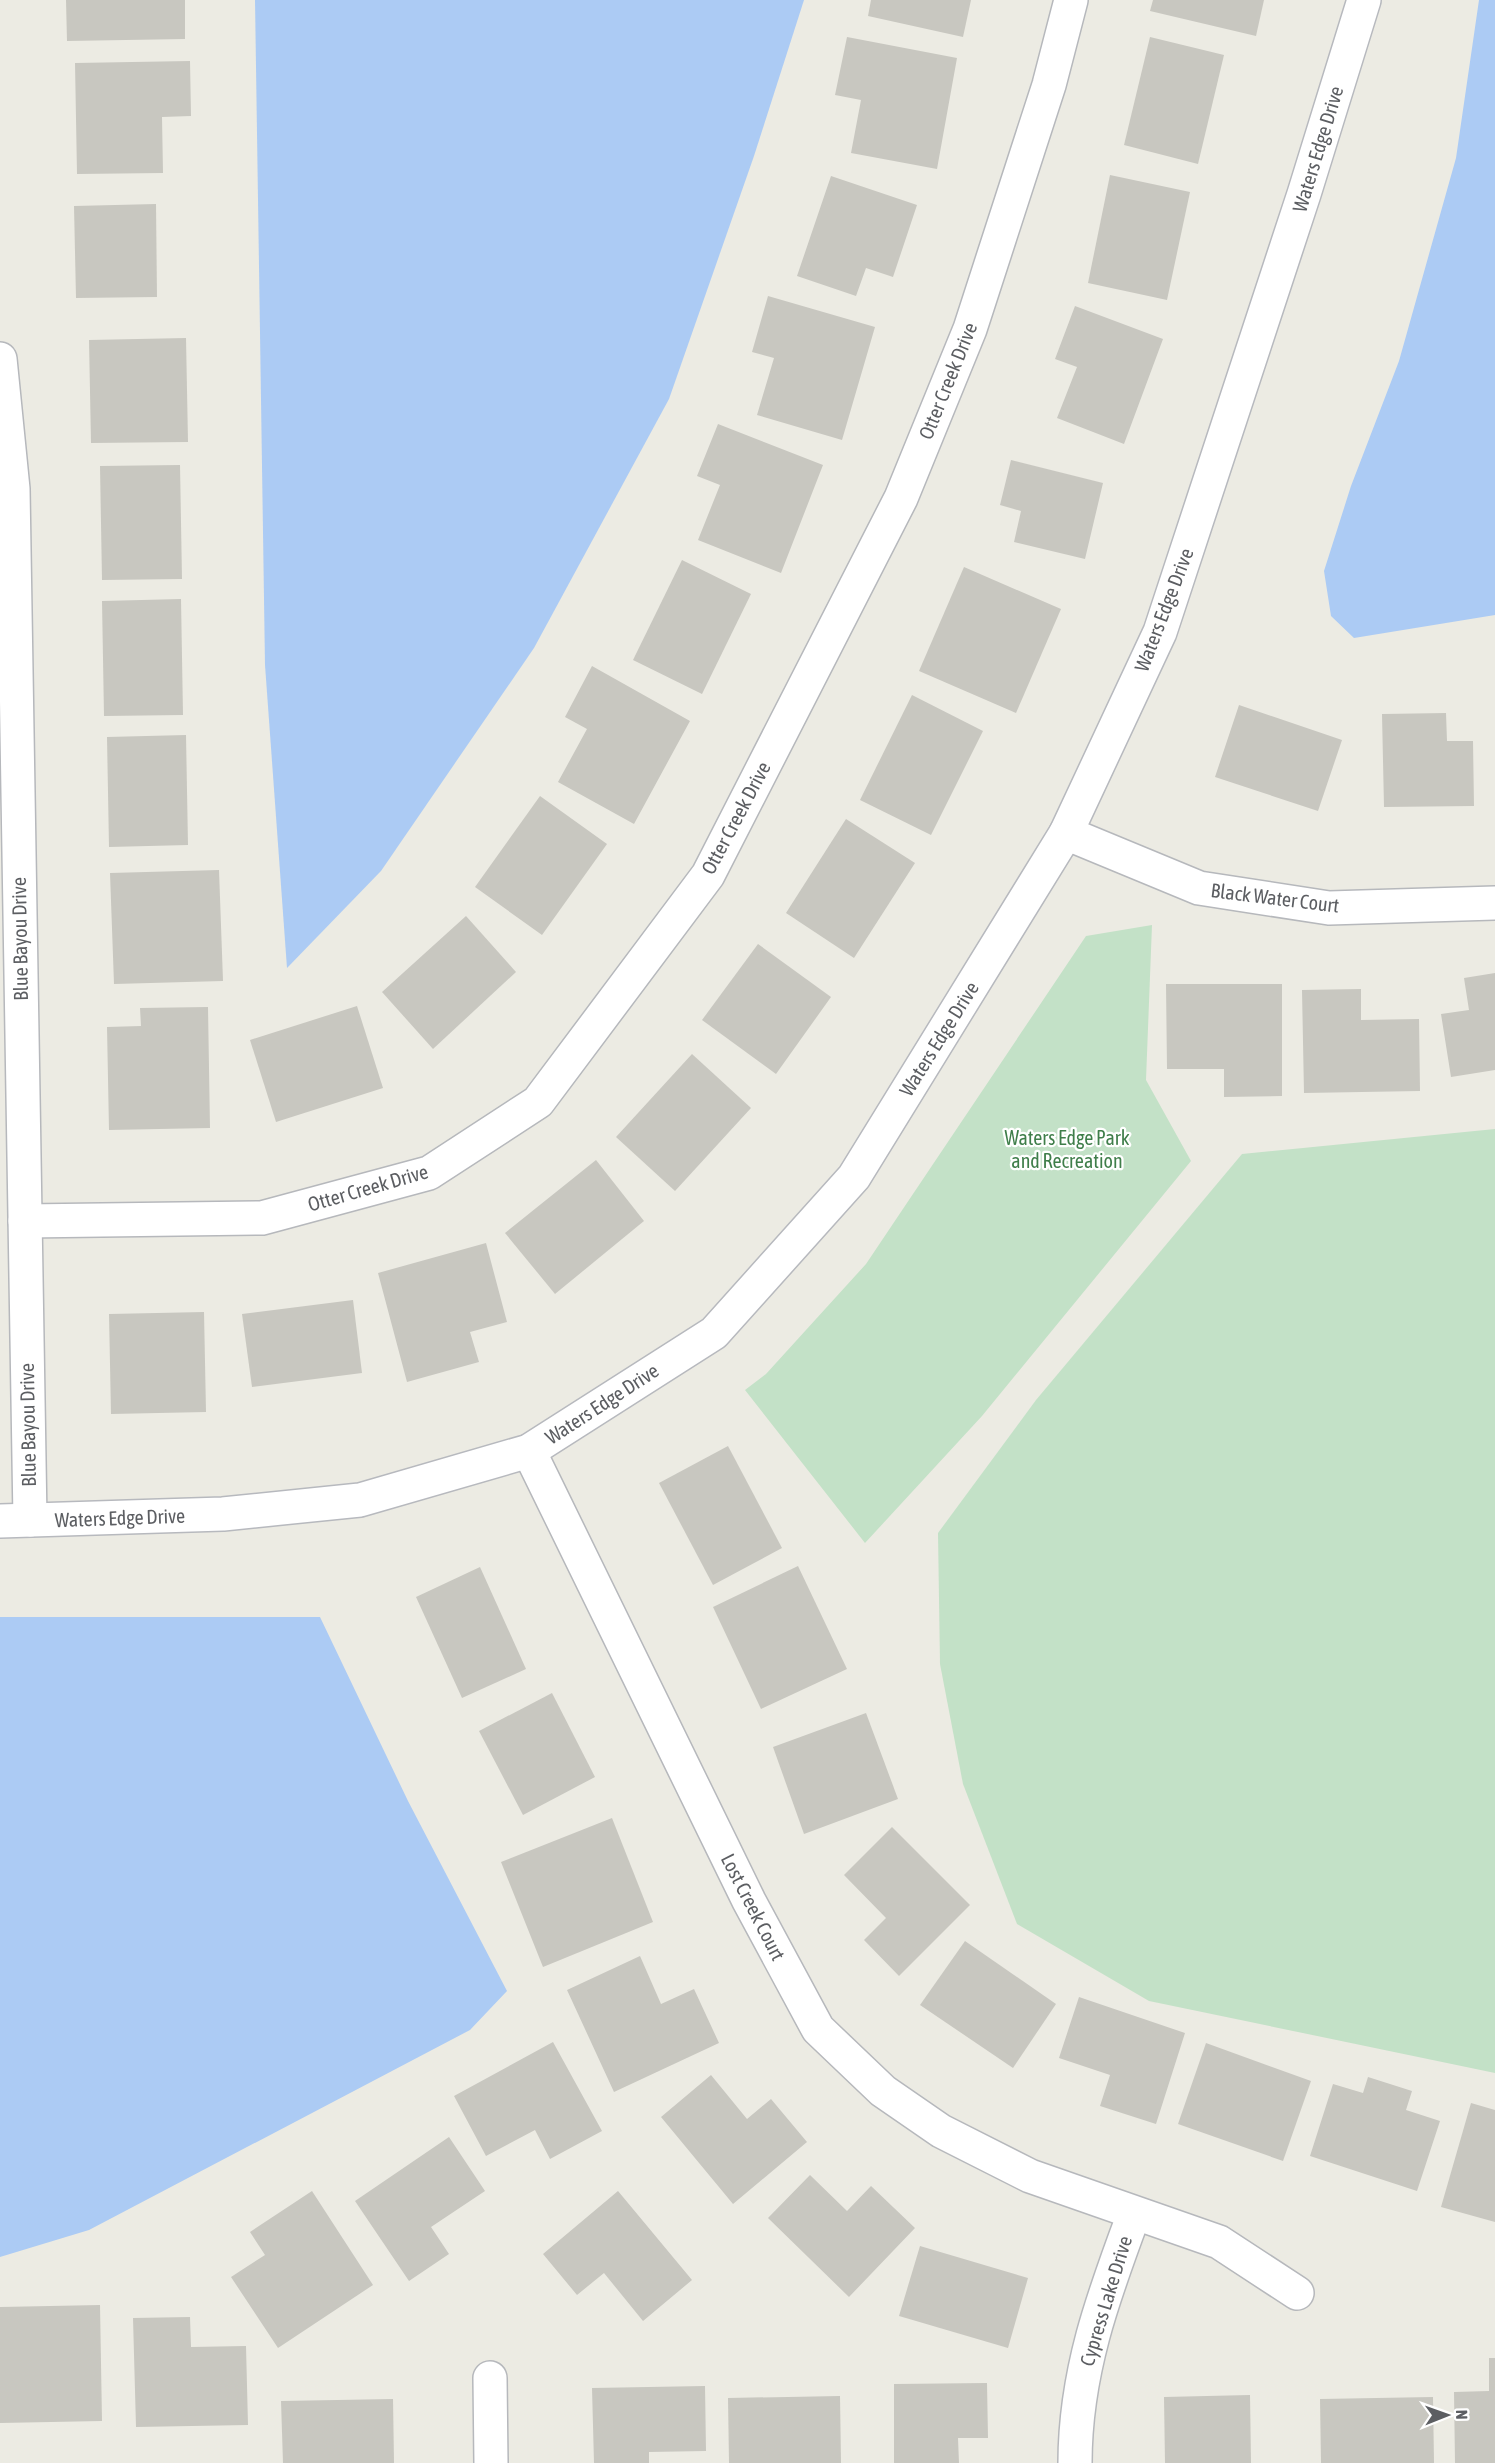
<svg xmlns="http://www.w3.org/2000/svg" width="1495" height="2463" font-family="'Asap Condensed',sans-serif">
  <rect width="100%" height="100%" fill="#ecebe3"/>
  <g fill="#c3e1c7">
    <path d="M1152,925L1146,1080L1191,1161L982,1416L865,1543L745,1390L766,1374L866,1264L1086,936Z"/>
    <path d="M1495,1129V2073L1149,2001L1017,1924L963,1784L940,1664L938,1533L1036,1400L1242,1154Z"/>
  </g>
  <g fill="#accbf4">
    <path d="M255,0H804L754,156L669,399L534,648L381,871L287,968L265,665Z"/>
    <path d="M1479,0H1495V615L1354,638L1331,616L1324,571L1351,486L1399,361L1456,158Z"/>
    <path d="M0,1617H320L408,1801L507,1991L470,2030L89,2230L0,2257Z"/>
  </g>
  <g fill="#c8c7c0">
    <path d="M66,0H185V39L67,41Z"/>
    <path d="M871,0H971L963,37L868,16Z"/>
    <path d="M1153,0H1264L1256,36L1150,11Z"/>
    <path d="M847,37L957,58L937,169L851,153L861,100L835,95Z"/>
    <path d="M1150,37L1224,55L1198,164L1124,145Z"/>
    <path d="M190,61L191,116L162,117L163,173L77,174L75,63Z"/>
    <path d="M1110,175L1190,192L1167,300L1088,283Z"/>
    <path d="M831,176L917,205L893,277L866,268L856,296L797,276Z"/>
    <path d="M156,204L157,297L76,298L74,206Z"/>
    <path d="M768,296L875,327L842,440L757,415L774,358L752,352Z"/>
    <path d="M1075,306L1163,339L1124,444L1057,418L1077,367L1055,359Z"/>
    <path d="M186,338L188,442L91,443L89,340Z"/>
    <path d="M718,424L823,465L781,573L698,540L720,485L697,476Z"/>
    <path d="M1011,460L1103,483L1085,559L1014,542L1021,511L1000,505Z"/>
    <path d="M180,465L182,579L102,580L100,466Z"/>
    <path d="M682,560L751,594L702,694L633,660Z"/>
    <path d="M964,567L1061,609L1016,713L919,671Z"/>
    <path d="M181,599L183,715L104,716L102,601Z"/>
    <path d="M592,666L690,721L634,824L558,782L587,729L565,717Z"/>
    <path d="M912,695L983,731L931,835L860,800Z"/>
    <path d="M1239,705L1342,740L1318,811L1215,777Z"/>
    <path d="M1446,713L1447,741H1473L1474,806L1384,807L1382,714Z"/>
    <path d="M186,735L188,845L109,847L107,737Z"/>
    <path d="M540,796L607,844L542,935L475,887Z"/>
    <path d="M846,819L915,863L854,958L786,913Z"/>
    <path d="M219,870L223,981L114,984L110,873Z"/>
    <path d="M466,916L516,972L433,1049L382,992Z"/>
    <path d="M758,944L831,997L776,1074L702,1020Z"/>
    <path d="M1495,973V1070L1451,1077L1441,1014L1469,1010L1464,978Z"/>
    <path d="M1166,984H1282V1096L1224,1097V1069H1167Z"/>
    <path d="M1361,989V1020L1419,1019L1420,1091L1304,1093L1302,990Z"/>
    <path d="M357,1006L383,1088L276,1122L250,1040Z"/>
    <path d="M208,1007L210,1128L109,1130L107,1027L141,1026L140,1008Z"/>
    <path d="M692,1054L751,1108L675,1191L616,1137Z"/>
    <path d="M596,1160L644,1221L555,1294L505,1233Z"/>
    <path d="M486,1243L507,1322L470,1332L479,1362L407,1382L378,1273Z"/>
    <path d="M353,1300L362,1373L252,1387L242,1314Z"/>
    <path d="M204,1312L206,1412L111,1414L109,1314Z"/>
    <path d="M728,1446L782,1548L713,1585L659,1483Z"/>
    <path d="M798,1566L847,1669L761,1709L713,1607Z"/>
    <path d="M480,1567L526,1669L462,1698L416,1597Z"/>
    <path d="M552,1693L595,1777L523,1815L479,1731Z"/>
    <path d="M866,1713L898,1799L804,1834L773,1747Z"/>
    <path d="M612,1818L653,1922L543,1967L501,1862Z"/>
    <path d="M892,1827L970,1905L899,1976L864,1940L886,1918L844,1875Z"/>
    <path d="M965,1941L1056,2004L1013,2068L920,2005Z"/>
    <path d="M640,1956L661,2004L694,1989L719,2043L614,2092L567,1990Z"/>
    <path d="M1079,1997L1185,2033L1156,2124L1100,2106L1110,2075L1059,2058Z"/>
    <path d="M553,2042L602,2131L550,2159L535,2130L486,2156L454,2096Z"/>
    <path d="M1206,2043L1311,2081L1283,2161L1178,2124Z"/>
    <path d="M711,2075L747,2119L771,2099L807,2142L733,2204L661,2117Z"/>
    <path d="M1368,2077L1412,2091L1406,2110L1440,2121L1417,2191L1310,2156L1333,2084L1363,2093Z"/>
    <path d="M1471,2103L1495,2110V2222L1441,2207Z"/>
    <path d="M449,2137L485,2191L431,2227L449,2254L409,2281L355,2201Z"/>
    <path d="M810,2175L847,2211L871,2186L915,2228L849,2297L768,2218Z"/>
    <path d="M312,2191L373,2285L278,2348L231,2277L265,2255L250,2232Z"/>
    <path d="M618,2191L692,2280L643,2321L604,2273L577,2295L543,2254Z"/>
    <path d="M920,2246L1028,2278L1008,2348L899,2316Z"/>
    <path d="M100,2305L102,2421L0,2423V2307Z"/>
    <path d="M190,2317L191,2347L246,2346L248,2425L136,2427L133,2318Z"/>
    <path d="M1489,2358H1495V2463H1455L1454,2392L1489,2391Z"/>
    <path d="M987,2383L988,2438H958L959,2463H894V2384Z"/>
    <path d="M705,2386L706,2451L649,2452V2463H594L592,2388Z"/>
    <path d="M1250,2395L1251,2463H1165L1164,2397Z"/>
    <path d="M840,2396L841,2463H729L728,2398Z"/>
    <path d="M1433,2397L1434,2463H1321L1320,2399Z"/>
    <path d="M393,2399L394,2463H283L281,2401Z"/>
  </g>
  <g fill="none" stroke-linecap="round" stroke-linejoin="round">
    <g stroke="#b6b8bc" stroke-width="36">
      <g id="street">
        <path d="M0,359L13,489L30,1520"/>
        <path d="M1066,833L1199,888L1329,908L1495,903"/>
        <path d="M25,1221L262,1218L429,1173L538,1102L708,875L901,498L970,329L1049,85L1071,0"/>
        <path d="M529,1451L749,1901L818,2029L883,2091L941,2131L1030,2176L1219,2242L1297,2293"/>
        <path d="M490,2378L491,2463"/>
        <path d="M1075,2463C1075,2373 1103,2297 1134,2214"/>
      </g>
    </g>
    <g stroke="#b7b9be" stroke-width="36">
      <path id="secondary" d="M0,1521L223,1514L360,1500L529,1451L714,1333L854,1177L1066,833L1160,632L1304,194L1364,0"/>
    </g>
    <use href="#street" stroke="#fff" stroke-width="33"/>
    <use href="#secondary" stroke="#fff" stroke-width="33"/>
  </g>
  <g text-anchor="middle" stroke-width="4.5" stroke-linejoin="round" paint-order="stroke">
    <g font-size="20" fill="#5c5e62" stroke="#fff">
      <text transform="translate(1318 149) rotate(-73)" y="7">Waters Edge Drive</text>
      <text transform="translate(948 381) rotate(-68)" y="7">Otter Creek Drive</text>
      <text transform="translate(1164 610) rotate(-69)" y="7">Waters Edge Drive</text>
      <text transform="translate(736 818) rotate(-62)" y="7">Otter Creek Drive</text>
      <text transform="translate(1275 898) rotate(7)" y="7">Black Water Court</text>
      <text transform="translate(20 939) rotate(-91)" y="7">Blue Bayou Drive</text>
      <text transform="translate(939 1039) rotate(-58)" y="7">Waters Edge Drive</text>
      <text transform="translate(368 1188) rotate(-16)" y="7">Otter Creek Drive</text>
      <text transform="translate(602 1404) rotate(-33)" y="7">Waters Edge Drive</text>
      <text transform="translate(28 1425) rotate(-91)" y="7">Blue Bayou Drive</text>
      <text transform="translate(120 1518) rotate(-2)" y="7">Waters Edge Drive</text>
      <text transform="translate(753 1907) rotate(63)" y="7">Lost Creek Court</text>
      <text transform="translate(1106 2301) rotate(-73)" y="7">Cypress Lake Drive</text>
    </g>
    <g font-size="20" fill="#3f7e4a" stroke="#fff">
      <text x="1067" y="1145">Waters Edge Park<tspan x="1067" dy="23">and Recreation</tspan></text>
    </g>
  </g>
  <g transform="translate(1447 2415) rotate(89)" stroke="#ffffff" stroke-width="4.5" paint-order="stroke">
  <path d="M0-4.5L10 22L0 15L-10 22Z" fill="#5c5e62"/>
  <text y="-9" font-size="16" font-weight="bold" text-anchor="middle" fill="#5c5e62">N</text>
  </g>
</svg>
